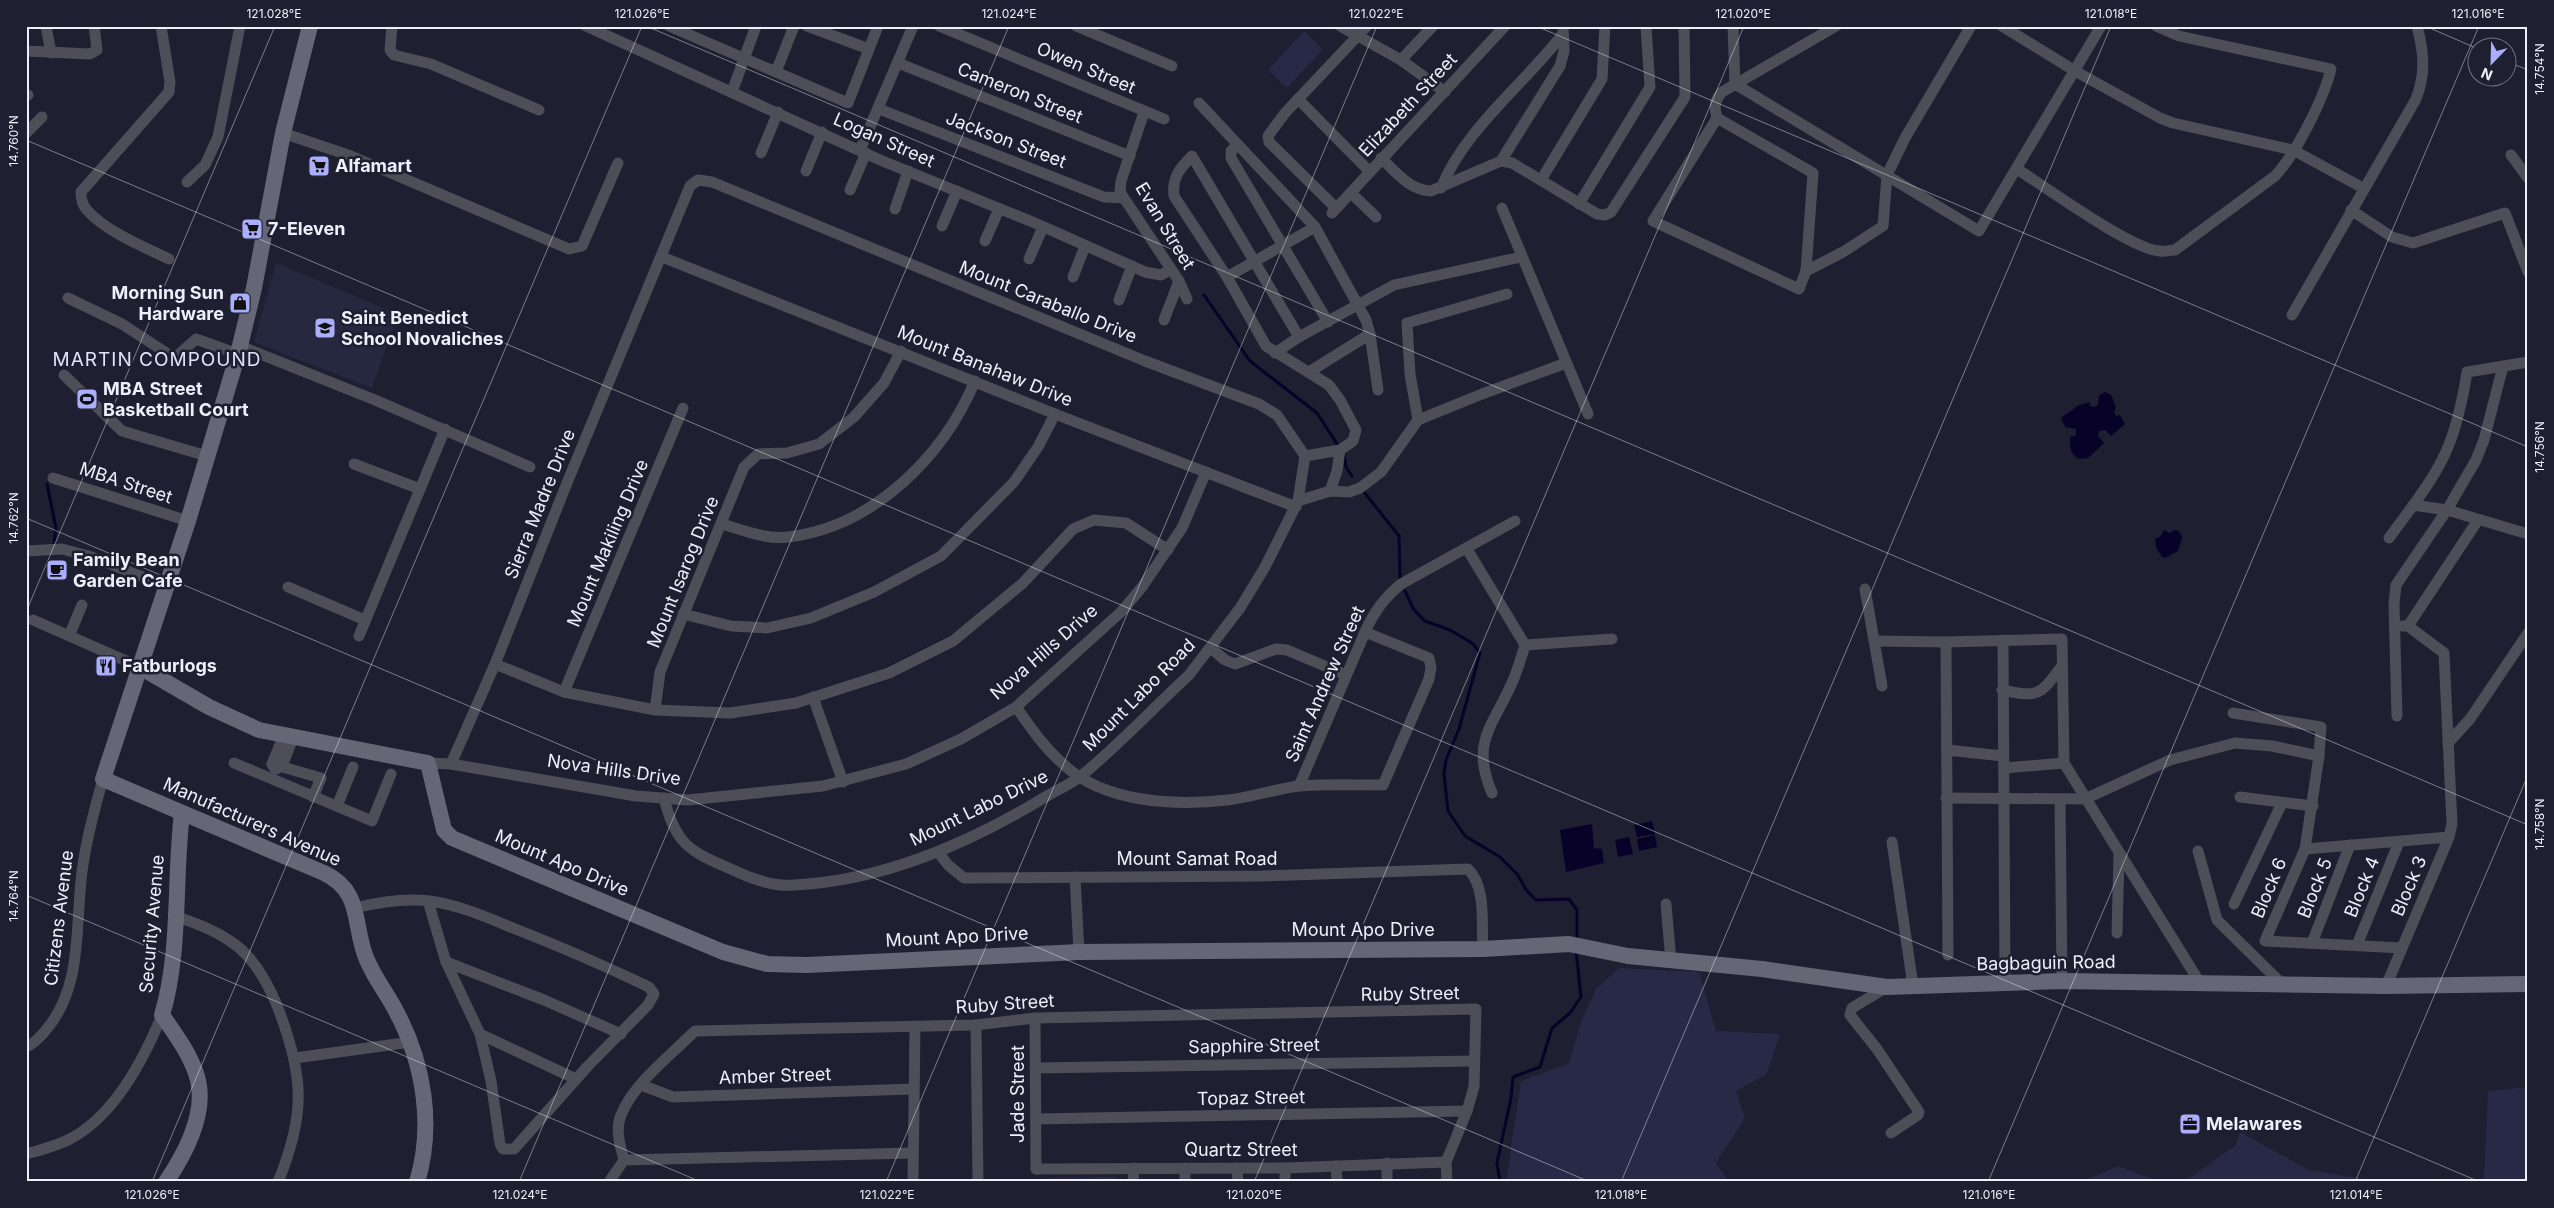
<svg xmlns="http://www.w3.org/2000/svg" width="2554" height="1208" font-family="Inter,sans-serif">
  <rect width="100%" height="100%" fill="#1e1f30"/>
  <path fill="#26283f" d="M276,263L398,314L372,388L254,342Z"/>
  <g fill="#282947">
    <path d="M1304,31L1323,49L1287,88L1268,70Z"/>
    <path d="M1619,968L1699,972L1716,1031L1780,1034L1767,1074L1736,1091L1745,1118L1716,1163L1729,1182H1506L1521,1081L1569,1063L1581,1022L1596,989Z"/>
    <path d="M2528,1087V1182H2451L2484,1179L2488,1091Z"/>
    <path d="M2240,1132L2309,1170L2383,1182H2184L2236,1145Z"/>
    <path d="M2118,1166L2161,1182H2081Z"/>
    <path d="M1117,1177V1182H987V1180Z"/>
  </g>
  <g fill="#080229">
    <path d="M2105,392L2111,395L2116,407L2114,412L2116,416L2120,415L2125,424L2111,436L2105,430L2099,431L2098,436L2104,443L2088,458L2079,459C2070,455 2070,446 2070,437L2076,435V429L2065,427L2061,418L2079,405L2090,402V406L2095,407L2098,405L2099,396Z"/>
    <path d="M2164,530L2169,533L2175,530L2180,532L2182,538L2178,551L2165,558L2162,557L2156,547L2155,539L2160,537Z"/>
    <path d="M1652,821L1655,834L1637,837L1634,825Z"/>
    <path d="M1592,824L1594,848L1602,849L1604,863L1566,872L1560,830Z"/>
    <path d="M1655,835L1657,847L1639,851L1637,839Z"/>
    <path d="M1629,837L1633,854L1618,857L1615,840Z"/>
  </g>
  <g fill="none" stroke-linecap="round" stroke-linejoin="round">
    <g stroke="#080229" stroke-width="3">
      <path d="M1204,295L1250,361L1317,413L1339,447"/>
      <path d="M1344,454L1346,467L1352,476"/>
      <path d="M47,484L56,528L54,544"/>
      <path d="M1364,492L1399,536L1400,579"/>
      <path d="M1405,591L1414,610L1425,621L1450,630L1472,643L1480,653L1459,729L1446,760L1444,774L1448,811L1465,836L1500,857L1517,874L1527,891L1536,900L1569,899L1577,910V942"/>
      <path d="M1500,1182L1497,1163L1511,1098L1513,1077L1540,1067L1552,1028L1570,1013L1581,997L1576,951"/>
    </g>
    <g stroke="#4d4e57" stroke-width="11">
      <path d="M46,26L51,53"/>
      <path d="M161,26L170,82L169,92L81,192C81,199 82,205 87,210C105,231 144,247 169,259"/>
      <path d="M392,26L390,50L394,55L431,64L539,110"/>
      <path d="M586,26L880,160L1035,223L1145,272L1161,275L1170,270"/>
      <path d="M669,26L848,103L878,26"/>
      <path d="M807,26L869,49"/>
      <path d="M939,26L1164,119"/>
      <path d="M1076,26L1172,66"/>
      <path d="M1340,26L1401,60L1445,92"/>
      <path d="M1733,26L1735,84L1979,231L2101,26"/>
      <path d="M2002,26L2075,71L2160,118L2173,123L2293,150L2363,188"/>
      <path d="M26,51L90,54L97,50L94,26"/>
      <path d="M1401,60L1433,26"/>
      <path d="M898,63L1130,156"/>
      <path d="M776,72L794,26"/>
      <path d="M732,92L756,26"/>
      <path d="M26,95H28"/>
      <path d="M1298,99L1370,172"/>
      <path d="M1199,103L1315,227L1366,320L1370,334L1378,390"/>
      <path d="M879,109L1104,197L1123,198"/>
      <path d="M1144,112L1121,181L1120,192L1179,281L1187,299"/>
      <path d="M1717,118L1813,173L1806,271L1799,289L1653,221L1717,118C1714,107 1714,101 1722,92L1836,26"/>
      <path d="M26,133L42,117"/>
      <path d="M283,133L351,156L569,249L582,246L618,163"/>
      <path d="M1237,145L1231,151V158L1328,322"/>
      <path d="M860,150L913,26"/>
      <path d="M761,153L778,112"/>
      <path d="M2511,155L2528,178"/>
      <path d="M1381,158C1396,172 1409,190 1431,191L1501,161L1560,66L1564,51L1563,26"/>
      <path d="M1501,161L1512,163L1597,214L1605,215L1611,212L1685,97L1684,26"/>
      <path d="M2017,169C2044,186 2132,250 2160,251C2165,252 2170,250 2175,250L2275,176C2296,154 2324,98 2331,69L2179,36L2156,26"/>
      <path d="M806,171L822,132"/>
      <path d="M1541,180L1602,79L1605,26"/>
      <path d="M187,182L205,165L218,137L240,26"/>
      <path d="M1441,188C1465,129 1524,84 1563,34"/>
      <path d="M850,190L866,153"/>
      <path d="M1351,193L1376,217"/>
      <path d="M1579,204L1650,87L1646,26"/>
      <path d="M1336,208L1269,142L1268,136L1285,113L1367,26"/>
      <path d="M1502,208L1588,414"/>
      <path d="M895,209L908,171"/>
      <path d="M2351,210L2392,237L2413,243L2505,213L2528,272"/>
      <path d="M1332,213L1505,26"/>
      <path d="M942,226L957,191"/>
      <path d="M985,241L999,209"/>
      <path d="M662,257L1055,414L1296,507"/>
      <path d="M1029,259L1043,227"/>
      <path d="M1806,271L1843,252L1883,226L1887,175L1905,138L1971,26"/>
      <path d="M1073,277L1085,246"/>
      <path d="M1227,277L1315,227"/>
      <path d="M68,298L122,324L171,356L178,355L196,339L238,354"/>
      <path d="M1119,300L1132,266"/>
      <path d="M2292,315L2416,99C2426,73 2424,53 2417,26"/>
      <path d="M1164,320L1179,281"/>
      <path d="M1299,337L1192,156C1179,169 1172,178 1174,196L1227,277L1266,346L1329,385L1340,400L1356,430L1353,441L1340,450L1305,456"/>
      <path d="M240,346L375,400L530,467"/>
      <path d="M1275,353L1299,337L1394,285L1521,257"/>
      <path d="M1309,372L1370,334"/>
      <path d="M64,375L122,431L207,456"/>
      <path d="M1418,420L1410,374L1407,323L1507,294"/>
      <path d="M354,464L420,489"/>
      <path d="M53,478L188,521"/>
      <path d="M1330,491L1337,471L1340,450"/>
      <path d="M1298,501L1330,491L1349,492L1360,488L1381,472L1418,420L1482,394L1566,363"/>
      <path d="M2413,505L2447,510L2528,534"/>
      <path d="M722,524C742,530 767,540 788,537C873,527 943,457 975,381"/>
      <path d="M2389,538C2410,509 2435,479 2448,447C2458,423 2463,397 2467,372L2528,362"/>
      <path d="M1467,549L1525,645"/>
      <path d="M26,551L62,549L92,557L166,586"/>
      <path d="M288,587L365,620"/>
      <path d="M1865,589L1882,686"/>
      <path d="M683,614L731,626L767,628L811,618L874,592L941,556L1014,482L1038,447L1055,414"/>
      <path d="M33,620L140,667"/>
      <path d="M2402,626H2408L2478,520"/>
      <path d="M69,636L82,605"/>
      <path d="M359,636L445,429"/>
      <path d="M2003,640L2005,983"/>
      <path d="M1874,641L1946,642L2062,639L2064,763L2200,983"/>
      <path d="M1946,642L1948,955"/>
      <path d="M1525,645L1612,639"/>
      <path d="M1211,648L1225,660L1235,664L1276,649L1287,650L1346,675"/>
      <path d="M495,664L564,692L655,710L730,713L796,703L889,673L953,641L1023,583L1073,529L1094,520L1126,523L1168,550"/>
      <path d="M2002,690C2039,698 2040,695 2062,666"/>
      <path d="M564,692L683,408"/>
      <path d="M813,697L843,782"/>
      <path d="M1016,707C1030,727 1044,747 1062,763C1103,803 1174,806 1228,800C1252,797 1275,789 1299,786C1327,784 1355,785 1383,785L1429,679L1431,667L1429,658L1365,632"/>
      <path d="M655,710L660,672L744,467L758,454L787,453L819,444L854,417L884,383L901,351"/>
      <path d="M2233,713L2321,727L2319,756L2305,849L2265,941L2402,948"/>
      <path d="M2397,716L2394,604L2396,585L2447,510L2476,460L2484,440L2503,366"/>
      <path d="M2448,743L2470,719L2528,633"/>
      <path d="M1947,750L2003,756"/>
      <path d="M234,763L372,821L391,774"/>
      <path d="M428,763L451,764L636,796L688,800L823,786L906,764L961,739L1016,707L1122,611L1142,587L1182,528L1206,472"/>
      <path d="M272,764L321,778L313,797"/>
      <path d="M451,764L495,664L567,483L690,186L698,180L712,182L1145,361L1259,404L1277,415L1305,456L1298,501L1265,567L1240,608L1189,675C1153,708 1119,745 1081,776C1070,785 1054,791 1042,799C967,844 883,881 794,885C773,887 752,879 733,870C690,851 676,846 664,798"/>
      <path d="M2004,768L2064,763"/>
      <path d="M275,769L272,764L283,737"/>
      <path d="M276,769L282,766L293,738"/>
      <path d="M1299,786L1365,632C1374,612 1384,598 1401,584L1515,521"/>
      <path d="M1492,793C1471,743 1491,729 1511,685C1517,673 1521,658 1525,645"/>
      <path d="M2240,797L2313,806"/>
      <path d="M1946,798L2085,799L2170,760L2235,743L2272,746L2319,756"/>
      <path d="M2060,799L2062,981"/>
      <path d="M337,806L353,767"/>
      <path d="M1892,842L1913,986"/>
      <path d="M2305,849L2449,837"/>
      <path d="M2198,851L2217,920L2283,985"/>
      <path d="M938,852L948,865L964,878L1263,876L1468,869C1487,888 1481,924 1483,949"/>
      <path d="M1075,877L1079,952"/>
      <path d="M1666,904L1671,961"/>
      <path d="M2234,904L2282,803"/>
      <path d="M355,908C379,902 405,898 430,901C459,905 486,917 513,928C559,946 605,966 649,987L654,994L648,1005L587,1067L514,1149H503L500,1144L491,1081L480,1034L446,962L428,901"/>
      <path d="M175,916C194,923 213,929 230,941C254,956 268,983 278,1008C304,1076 306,1114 278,1182"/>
      <path d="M2117,933L2119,855"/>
      <path d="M2312,943L2350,845"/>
      <path d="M2357,945L2399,842"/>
      <path d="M446,962L544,1000L621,1034"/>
      <path d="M2386,986L2449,837L2452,824L2444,653L2408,626"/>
      <path d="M1887,987L1852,1008L1850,1015L1877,1049L1919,1112L1918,1115L1891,1133"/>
      <path d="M1035,1018L1036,1169L1285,1168L1446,1162"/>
      <path d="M976,1025L978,1182"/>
      <path d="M480,1034L576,1079"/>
      <path d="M26,1047C34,1044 41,1036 46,1030C85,984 74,921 83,865C87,836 95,807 103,779"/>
      <path d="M295,1058L411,1042"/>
      <path d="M1035,1068L1474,1061"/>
      <path d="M641,1085L673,1097L913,1089"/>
      <path d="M1036,1119L1467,1111"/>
      <path d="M26,1154C41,1150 56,1146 70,1139C114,1116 144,1059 162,1015"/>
      <path d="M624,1160C620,1146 615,1129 621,1115C633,1084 672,1054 695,1031L976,1025L1035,1018L1476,1009L1474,1087L1467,1111L1446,1162L1447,1182"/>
      <path d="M1387,1163V1182"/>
      <path d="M1336,1166L1337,1182"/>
      <path d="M1185,1168V1182"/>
      <path d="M1237,1168L1238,1182"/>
      <path d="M1285,1168V1182"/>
      <path d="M609,1182L624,1160L912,1153"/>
      <path d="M913,1182L915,1026"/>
      <path d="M1133,1182L1134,1168"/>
    </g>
    <g stroke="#666776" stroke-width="16">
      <path d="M310,26L283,133L254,288L238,354L188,521L103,779L324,873C364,892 352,926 367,960C375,979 388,995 397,1013C424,1064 434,1126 417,1182"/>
      <path d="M140,667L209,707L259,730L428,763L444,830L452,838L723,952L767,964L807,965L1079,952L1483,949L1569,944L1628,956L1762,969L1887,987L2062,981L2386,986L2528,984"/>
      <path d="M166,1182C185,1154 206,1114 198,1080C192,1056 175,1034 162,1015C181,952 174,879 182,813"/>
    </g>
  </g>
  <path fill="none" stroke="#eeeffb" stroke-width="1" stroke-opacity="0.45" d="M646,26L2528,825M1536,26L2528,447M2425,26L2476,48M2506,61L2528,70M26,140L2480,1182M26,518L1590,1182M26,612L275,26M26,895L701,1182M152,1182L642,26M519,1182L1009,26M886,1182L1377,26M1254,1182L1744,26M1621,1182L2111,26M1988,1182L2479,26M2355,1182L2528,775"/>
  <defs>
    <g id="supermarket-square" transform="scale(1.125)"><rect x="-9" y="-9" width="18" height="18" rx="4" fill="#abaffb" stroke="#1e1f30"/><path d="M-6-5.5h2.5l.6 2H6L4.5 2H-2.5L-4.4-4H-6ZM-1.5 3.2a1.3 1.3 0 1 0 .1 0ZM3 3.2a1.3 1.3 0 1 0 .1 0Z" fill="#111"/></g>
    <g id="shop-square" transform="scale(1.125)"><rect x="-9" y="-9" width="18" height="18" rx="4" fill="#abaffb" stroke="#1e1f30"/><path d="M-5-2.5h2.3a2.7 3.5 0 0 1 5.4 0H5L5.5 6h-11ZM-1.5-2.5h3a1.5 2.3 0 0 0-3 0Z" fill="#111"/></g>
    <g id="school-square" transform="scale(1.125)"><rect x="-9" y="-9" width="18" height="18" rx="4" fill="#abaffb" stroke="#1e1f30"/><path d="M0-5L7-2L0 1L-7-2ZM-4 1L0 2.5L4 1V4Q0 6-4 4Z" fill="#111"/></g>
    <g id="stadium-square" transform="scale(1.125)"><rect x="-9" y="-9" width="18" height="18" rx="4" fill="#abaffb" stroke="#1e1f30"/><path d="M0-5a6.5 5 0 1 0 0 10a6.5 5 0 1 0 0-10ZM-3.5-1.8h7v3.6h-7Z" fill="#111"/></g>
    <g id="cafe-square" transform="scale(1.125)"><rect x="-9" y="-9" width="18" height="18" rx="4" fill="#abaffb" stroke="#1e1f30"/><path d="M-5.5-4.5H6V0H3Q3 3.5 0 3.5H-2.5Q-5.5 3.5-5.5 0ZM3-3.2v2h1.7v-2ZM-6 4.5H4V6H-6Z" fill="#111"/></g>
    <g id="restaurant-square" transform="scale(1.125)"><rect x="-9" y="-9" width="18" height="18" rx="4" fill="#abaffb" stroke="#1e1f30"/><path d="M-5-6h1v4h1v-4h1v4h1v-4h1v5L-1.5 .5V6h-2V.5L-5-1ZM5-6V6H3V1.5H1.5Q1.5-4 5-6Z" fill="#111"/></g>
    <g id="office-square" transform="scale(1.125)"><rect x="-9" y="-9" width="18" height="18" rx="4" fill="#abaffb" stroke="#1e1f30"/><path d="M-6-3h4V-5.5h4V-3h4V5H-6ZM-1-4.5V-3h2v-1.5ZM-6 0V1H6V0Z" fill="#111"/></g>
  </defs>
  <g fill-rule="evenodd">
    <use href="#supermarket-square" x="319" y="166"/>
    <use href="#supermarket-square" x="252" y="229"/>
    <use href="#shop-square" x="240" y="303"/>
    <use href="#school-square" x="325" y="328"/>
    <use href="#stadium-square" x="87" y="399"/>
    <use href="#cafe-square" x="57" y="570"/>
    <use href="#restaurant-square" x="106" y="666"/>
    <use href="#office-square" x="2190" y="1124"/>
  </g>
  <g text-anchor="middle" stroke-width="5" stroke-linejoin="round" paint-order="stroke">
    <g font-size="18" fill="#eeeffb" stroke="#1e1f30">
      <text transform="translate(1086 68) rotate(23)" y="6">Owen Street</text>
      <text transform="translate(1020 93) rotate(22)" y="6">Cameron Street</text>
      <text transform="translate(1408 105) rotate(-47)" y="6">Elizabeth Street</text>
      <text transform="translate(884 140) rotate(24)" y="6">Logan Street</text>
      <text transform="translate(1006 140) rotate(21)" y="6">Jackson Street</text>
      <text transform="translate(1165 226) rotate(59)" y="6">Evan Street</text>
      <text transform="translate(1048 302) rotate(22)" y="6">Mount Caraballo Drive</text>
      <text transform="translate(985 366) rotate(22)" y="6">Mount Banahaw Drive</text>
      <text transform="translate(126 483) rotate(18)" y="6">MBA Street</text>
      <text transform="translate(540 504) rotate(-68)" y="6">Sierra Madre Drive</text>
      <text transform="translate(608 543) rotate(-67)" y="6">Mount Makiling Drive</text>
      <text transform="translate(683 572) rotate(-68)" y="6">Mount Isarog Drive</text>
      <text transform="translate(1044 652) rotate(-41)" y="6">Nova Hills Drive</text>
      <text transform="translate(1325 684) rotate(-66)" y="6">Saint Andrew Street</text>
      <text transform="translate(1139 695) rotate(-45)" y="6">Mount Labo Road</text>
      <text transform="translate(614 770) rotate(8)" y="6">Nova Hills Drive</text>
      <text transform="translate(979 808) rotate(-26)" y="6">Mount Labo Drive</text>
      <text transform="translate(252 822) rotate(24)" y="6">Manufacturers Avenue</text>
      <text x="1197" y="865">Mount Samat Road</text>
      <text transform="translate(562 863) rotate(23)" y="6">Mount Apo Drive</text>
      <text transform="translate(2409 886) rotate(-67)" y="6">Block 3</text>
      <text transform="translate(2362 887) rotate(-68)" y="6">Block 4</text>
      <text transform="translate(2269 888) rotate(-67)" y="6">Block 6</text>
      <text transform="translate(2315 888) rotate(-68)" y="6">Block 5</text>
      <text transform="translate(59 918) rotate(-83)" y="6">Citizens Avenue</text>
      <text transform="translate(152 924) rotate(-85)" y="6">Security Avenue</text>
      <text x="1363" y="936">Mount Apo Drive</text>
      <text transform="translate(957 937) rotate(-3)" y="6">Mount Apo Drive</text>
      <text transform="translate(2046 963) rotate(-1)" y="6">Bagbaguin Road</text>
      <text transform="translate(1410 994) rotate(-1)" y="6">Ruby Street</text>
      <text transform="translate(1005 1004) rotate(-4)" y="6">Ruby Street</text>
      <text transform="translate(1254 1046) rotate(-1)" y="6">Sapphire Street</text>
      <text transform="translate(775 1076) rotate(-2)" y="6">Amber Street</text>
      <text transform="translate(1018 1094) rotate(-90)" y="6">Jade Street</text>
      <text transform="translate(1251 1098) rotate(-1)" y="6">Topaz Street</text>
      <text x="1241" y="1156">Quartz Street</text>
    </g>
    <g font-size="18" font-weight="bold" fill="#eeeffb" stroke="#1e1f30" text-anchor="start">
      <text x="335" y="172">Alfamart</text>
      <text x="268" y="235">7-Eleven</text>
      <text x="224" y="299" text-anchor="end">Morning Sun<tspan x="224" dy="21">Hardware</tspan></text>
      <text x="341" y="324">Saint Benedict<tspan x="341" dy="21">School Novaliches</tspan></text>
      <text x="103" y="395">MBA Street<tspan x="103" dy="21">Basketball Court</tspan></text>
      <text x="73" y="566">Family Bean<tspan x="73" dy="21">Garden Cafe</tspan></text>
      <text x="122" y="672">Fatburlogs</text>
      <text x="2206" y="1130">Melawares</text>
    </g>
    <g font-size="19" letter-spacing="1" fill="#e0e2fa" stroke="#1e1f30">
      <text x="157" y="366">MARTIN COMPOUND</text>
    </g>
  </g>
  <rect width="2554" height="1208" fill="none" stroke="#1e1f30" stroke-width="55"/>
  <g transform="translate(2492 62) rotate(203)"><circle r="24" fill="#1e1f30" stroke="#717281"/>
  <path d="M0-4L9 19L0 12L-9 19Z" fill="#abaffb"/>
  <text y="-8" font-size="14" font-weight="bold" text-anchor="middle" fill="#eeeffb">N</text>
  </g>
  <rect x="28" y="28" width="2498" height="1152" fill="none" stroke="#eeeffb" stroke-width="2"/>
  <g font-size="12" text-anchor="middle" fill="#eeeffb">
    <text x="274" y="18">121.028°E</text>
    <text x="642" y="18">121.026°E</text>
    <text x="1009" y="18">121.024°E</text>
    <text x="1376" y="18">121.022°E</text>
    <text x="1743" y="18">121.020°E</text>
    <text x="2111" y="18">121.018°E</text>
    <text x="2478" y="18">121.016°E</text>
    <text transform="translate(2540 69) rotate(-90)" y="4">14.754°N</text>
    <text transform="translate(14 141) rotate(-90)" y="4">14.760°N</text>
    <text transform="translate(2540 447) rotate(-90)" y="4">14.756°N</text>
    <text transform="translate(14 518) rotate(-90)" y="4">14.762°N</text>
    <text transform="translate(2540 824) rotate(-90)" y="4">14.758°N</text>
    <text transform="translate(14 896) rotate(-90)" y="4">14.764°N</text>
    <text x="152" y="1199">121.026°E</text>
    <text x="520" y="1199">121.024°E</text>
    <text x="887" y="1199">121.022°E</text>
    <text x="1254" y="1199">121.020°E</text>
    <text x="1621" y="1199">121.018°E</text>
    <text x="1989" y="1199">121.016°E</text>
    <text x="2356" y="1199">121.014°E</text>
  </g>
</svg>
